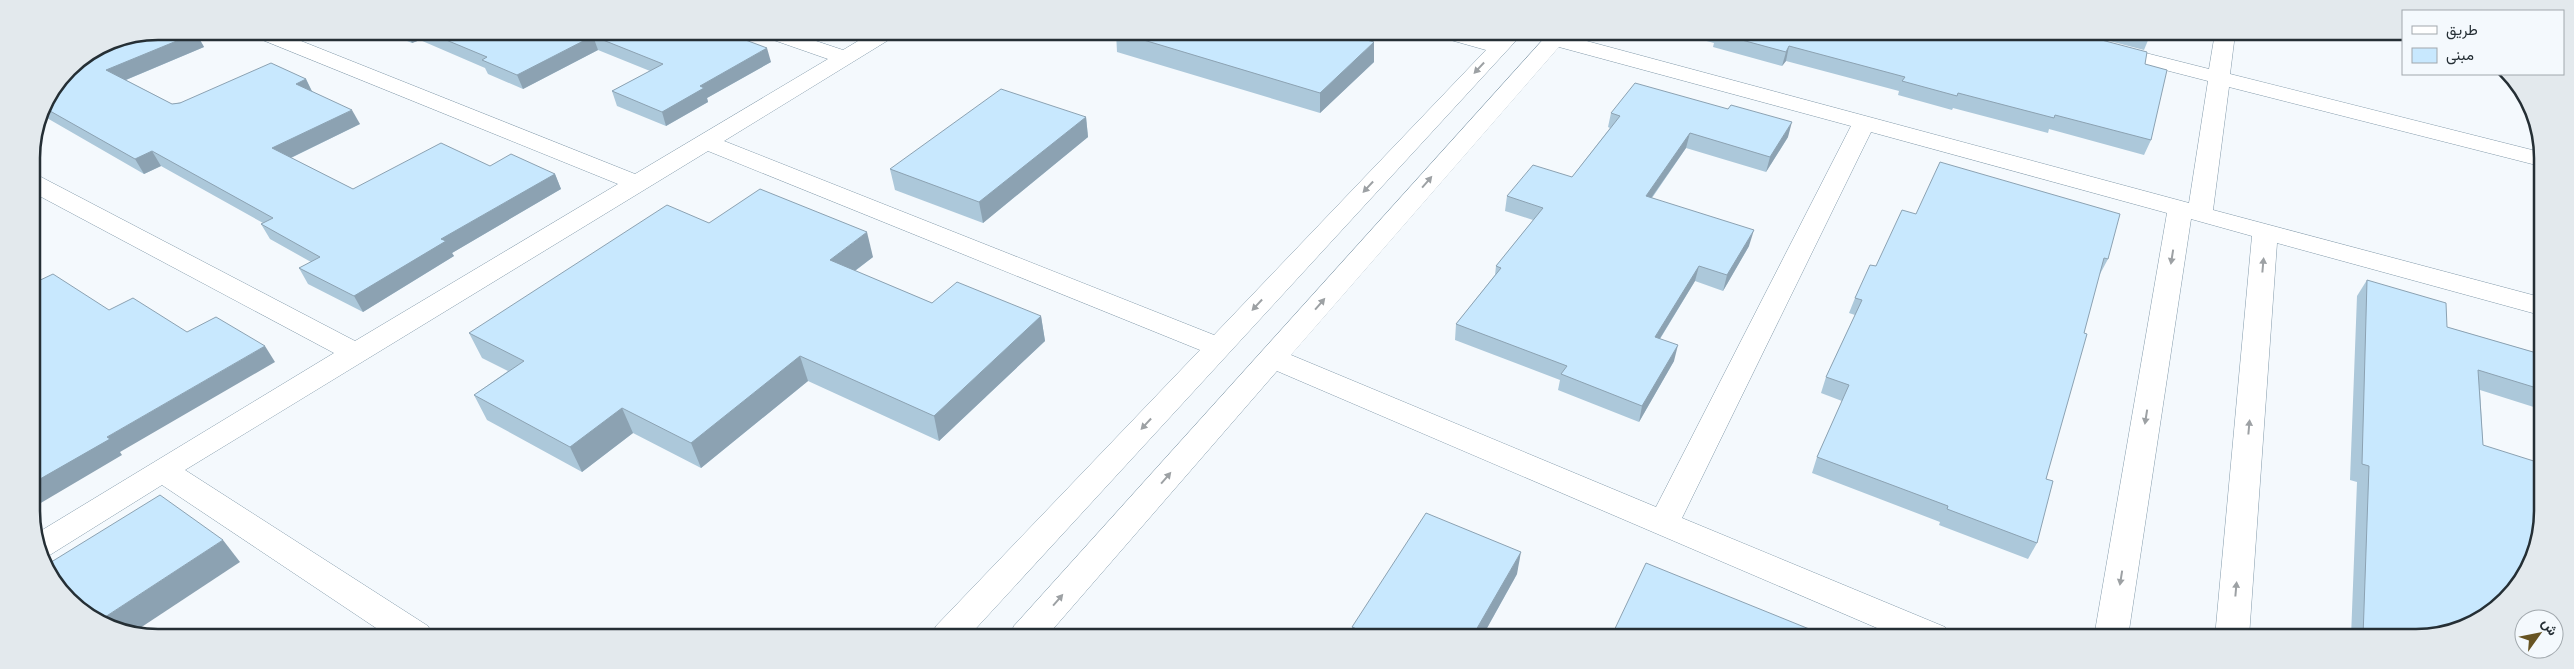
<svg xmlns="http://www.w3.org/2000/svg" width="2574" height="669" font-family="'IBM Plex Sans',Vazirmatn,sans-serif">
  <rect width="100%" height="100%" fill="#f4f9fd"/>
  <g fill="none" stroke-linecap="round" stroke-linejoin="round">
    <g stroke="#849bab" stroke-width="1">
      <g id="street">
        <path d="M247,31H276L635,174L828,59L762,36L759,32H789L843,50L873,32H898L895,36L724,141L1214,335L1486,50L1440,37L1437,33H1470L1495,39L1502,33H1523L969,636H931L936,626L1200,350L708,151L185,470L428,626L433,636H388L162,485L45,558L34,535L334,353L32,192V175L41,177L355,341L618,184L250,35Z"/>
        <path d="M1549,33H1570L1568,36L2189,203L2208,81L2103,54L2099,50L2103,46L2110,44L2209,69L2215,33L2235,34L2230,74L2540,152V166L2229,87L2213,210L2540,297V315L2277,243L2249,637H2215L2252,236L2191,219L2128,637H2094L2167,213L1871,132L1682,518L1945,627L1950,637H1898L1277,371L1047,636H1009L1014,626ZM1559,47L1851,126L1656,507L1291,355Z"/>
      </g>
    </g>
    <use href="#street" fill="#fff" fill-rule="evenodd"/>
  </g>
  <g fill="#acc8da">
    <path d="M385,32H724L771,62L707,98L708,102L666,126L617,106L612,91L650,71L598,50L523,89L488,74L485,68L420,40L412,43Z"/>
    <path d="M1116,32L1351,33L1349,35L1374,62L1320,113L1117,52Z"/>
    <path d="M196,33L204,47L126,80L172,104L306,79L312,91L360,124L291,158L353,189L490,166L555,174L561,189L452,253L454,256L363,312L308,284L299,268L311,262L270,239L261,224L263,223L161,166L144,174L40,114L41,109L69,68Z"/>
    <path d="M1676,33H2075L2145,64L2151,140L2144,155L2049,129L2048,133L1953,108L1952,110L1898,95L1899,91L1786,61L1782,66L1713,47L1714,43Z"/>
    <path d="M2079,33H2151L2144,50Z"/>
    <path d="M1611,113L1788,137L1766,172L1686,148L1652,198L1749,246L1723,291L1695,281L1660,339L1674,361L1639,422L1558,390L1560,380L1455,340L1456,324L1495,275L1496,266L1533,220L1505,211L1507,196L1572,177L1610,128L1608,127Z"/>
    <path d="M1086,117L1088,137L983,223L895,190L890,169Z"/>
    <path d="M1916,214L2108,259L2100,274H2099L2046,479L2037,543L2028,559L1939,525L1940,522L1812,473L1817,457L1842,401L1821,393L1826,377L1855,315L1849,313L1855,298L1876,266Z"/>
    <path d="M709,223L873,257L855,271L932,303L1041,316L1045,341L939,441L808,381L701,468L633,433L582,472L487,420L474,395L508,371L482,358L469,333Z"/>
    <path d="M2367,280L2447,327L2540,354V409L2480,390L2483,445L2424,637H2351L2357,482L2350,480L2357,296Z"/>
    <path d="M1517,574L1482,637L1352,636V627Z"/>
  </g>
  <g fill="#8ca2b2">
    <path d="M407,32H416L420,40L412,43Z"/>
    <path d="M196,33L204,47L116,84L106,70Z"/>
    <path d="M593,36L598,50L523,89L517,75Z"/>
    <path d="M1374,42V62L1320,113V93Z"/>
    <path d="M1789,46L1786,61L1782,66L1786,52Z"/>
    <path d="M767,48L771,62L707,98L708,102L666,126L662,112L700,86Z"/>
    <path d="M306,79L313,94L296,84Z"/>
    <path d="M352,110L360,124L280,163L272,148Z"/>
    <path d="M1086,117L1088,137L983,223L979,202Z"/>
    <path d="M1792,122L1788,137L1766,172L1770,157Z"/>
    <path d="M1690,133L1686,148L1642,211L1646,196Z"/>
    <path d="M152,151L161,166L144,174L135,159Z"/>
    <path d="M555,174L561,189L452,253L454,256L363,312L354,296L441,239Z"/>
    <path d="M1754,230L1749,246L1723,291L1727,275Z"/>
    <path d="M867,232L873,257L836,285L830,260Z"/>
    <path d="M1699,266L1695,281L1651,353L1655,337Z"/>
    <path d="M1041,316L1045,341L939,441L934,416Z"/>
    <path d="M1678,345L1674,361L1639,422L1642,406Z"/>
    <path d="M265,346L275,362L120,452L122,455L34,507L33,483L107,437Z"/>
    <path d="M800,356L808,381L701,468L691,443Z"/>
    <path d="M622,408L633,433L582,472L570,447Z"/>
    <path d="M223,540L240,562L131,634L102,619Z"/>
    <path d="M1521,552L1517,574L1482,637H1472Z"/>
  </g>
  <g fill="#c8e8fe" stroke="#8ca2b2">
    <path d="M158,31H193L196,33L106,70L172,104L180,103L271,63L306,79L296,84L352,110L272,148L353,189L441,143L490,166L511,154L555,174L441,239L446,241L354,296L299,268L320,257L261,224L273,218L152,151L135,159L43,107L69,68L110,41Z"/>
    <path d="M427,32H724L767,48L700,86L704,88L662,112L612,91L663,64L593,36L517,75L482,60L487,57Z"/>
    <path d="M1117,32L1342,33L1374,42L1320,93Z"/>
    <path d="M1716,33H2075L2147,52L2145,64L2167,70L2151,140L2055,115L2054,118L1958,93L1957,96L1902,81L1905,77L1789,46L1786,52Z"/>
    <path d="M2139,33H2151V36Z"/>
    <path d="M1635,83L1728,109L1731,105L1792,122L1770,157L1690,133L1646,196L1754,230L1727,275L1699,266L1655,337L1678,345L1642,406L1561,374L1567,366L1456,324L1501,268L1496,266L1543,208L1507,196L1533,165L1572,177L1620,116L1611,113Z"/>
    <path d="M1001,89L1086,117L979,202L890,169Z"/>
    <path d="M1940,162L2120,214L2108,259L2104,258L2084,333L2087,334L2046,479L2053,481L2037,543L1947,509L1948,506L1817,457L1849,385L1826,377L1862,300L1855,298L1870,265L1876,266L1902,210L1916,214Z"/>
    <path d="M760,189L867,232L830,260L932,303L957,282L1041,316L934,416L800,356L691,443L622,408L570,447L474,395L524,361L469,333L667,205L709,223Z"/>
    <path d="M53,274L109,310L133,298L187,332L216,317L265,346L107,437L110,439L33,483L32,284Z"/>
    <path d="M2367,280L2446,303L2447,327L2540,354V389L2478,370L2483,445L2540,463V536L2526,575L2499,607L2464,628L2424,637H2363L2369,466L2362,464Z"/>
    <path d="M160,495L223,540L102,619L68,600L48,564Z"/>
    <path d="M1426,513L1521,552L1472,637L1373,636L1352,627Z"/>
    <path d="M1646,563L1829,637H1611Z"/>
  </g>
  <defs><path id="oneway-solid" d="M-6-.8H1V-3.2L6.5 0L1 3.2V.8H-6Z" transform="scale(1.25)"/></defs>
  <g fill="#9da1a4">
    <use href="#oneway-solid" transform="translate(1479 68) rotate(133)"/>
    <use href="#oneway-solid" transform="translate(1427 182) rotate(-49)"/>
    <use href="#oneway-solid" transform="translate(1368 187) rotate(133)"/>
    <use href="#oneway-solid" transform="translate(2172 257) rotate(99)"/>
    <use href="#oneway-solid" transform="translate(2263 265) rotate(-85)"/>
    <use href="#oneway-solid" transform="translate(1320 304) rotate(-49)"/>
    <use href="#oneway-solid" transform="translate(1257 305) rotate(133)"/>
    <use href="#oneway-solid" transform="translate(2146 417) rotate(99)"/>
    <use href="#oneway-solid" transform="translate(1146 424) rotate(133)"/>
    <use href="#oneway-solid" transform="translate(2249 427) rotate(-85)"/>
    <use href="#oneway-solid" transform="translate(1166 478) rotate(-49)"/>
    <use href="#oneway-solid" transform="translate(2121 578) rotate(99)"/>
    <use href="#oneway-solid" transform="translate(2236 589) rotate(-85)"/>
    <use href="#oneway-solid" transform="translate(1058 600) rotate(-49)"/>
  </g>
  <path d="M0 0H2574V669H0ZM158 40H2416A118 118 0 0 1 2534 158V511A118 118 0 0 1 2416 629H158A118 118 0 0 1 40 511V158A118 118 0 0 1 158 40Z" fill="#e3e9ed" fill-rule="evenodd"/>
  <path fill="none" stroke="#252f35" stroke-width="2.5" d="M158 40H2416A118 118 0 0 1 2534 158V511A118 118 0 0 1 2416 629H158A118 118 0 0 1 40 511V158A118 118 0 0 1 158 40Z"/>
  <rect x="2402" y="10" width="162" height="65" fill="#f4f9fd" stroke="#a1a8ad"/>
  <rect x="2412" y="26" width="25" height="8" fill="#ffffff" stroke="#a1a8ad"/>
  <text x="2446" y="35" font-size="15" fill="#252f35">طريق</text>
  <rect x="2412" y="48" width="25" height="15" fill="#c8e8fe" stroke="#a1a8ad"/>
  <text x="2446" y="60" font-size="15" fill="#252f35">مبنى</text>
  <g transform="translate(2539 634) rotate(57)"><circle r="24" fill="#f4f9fd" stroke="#a1a8ad"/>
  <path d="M0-4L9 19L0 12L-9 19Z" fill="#675423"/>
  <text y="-8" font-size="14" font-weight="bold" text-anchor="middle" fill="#252f35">ش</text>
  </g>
</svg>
